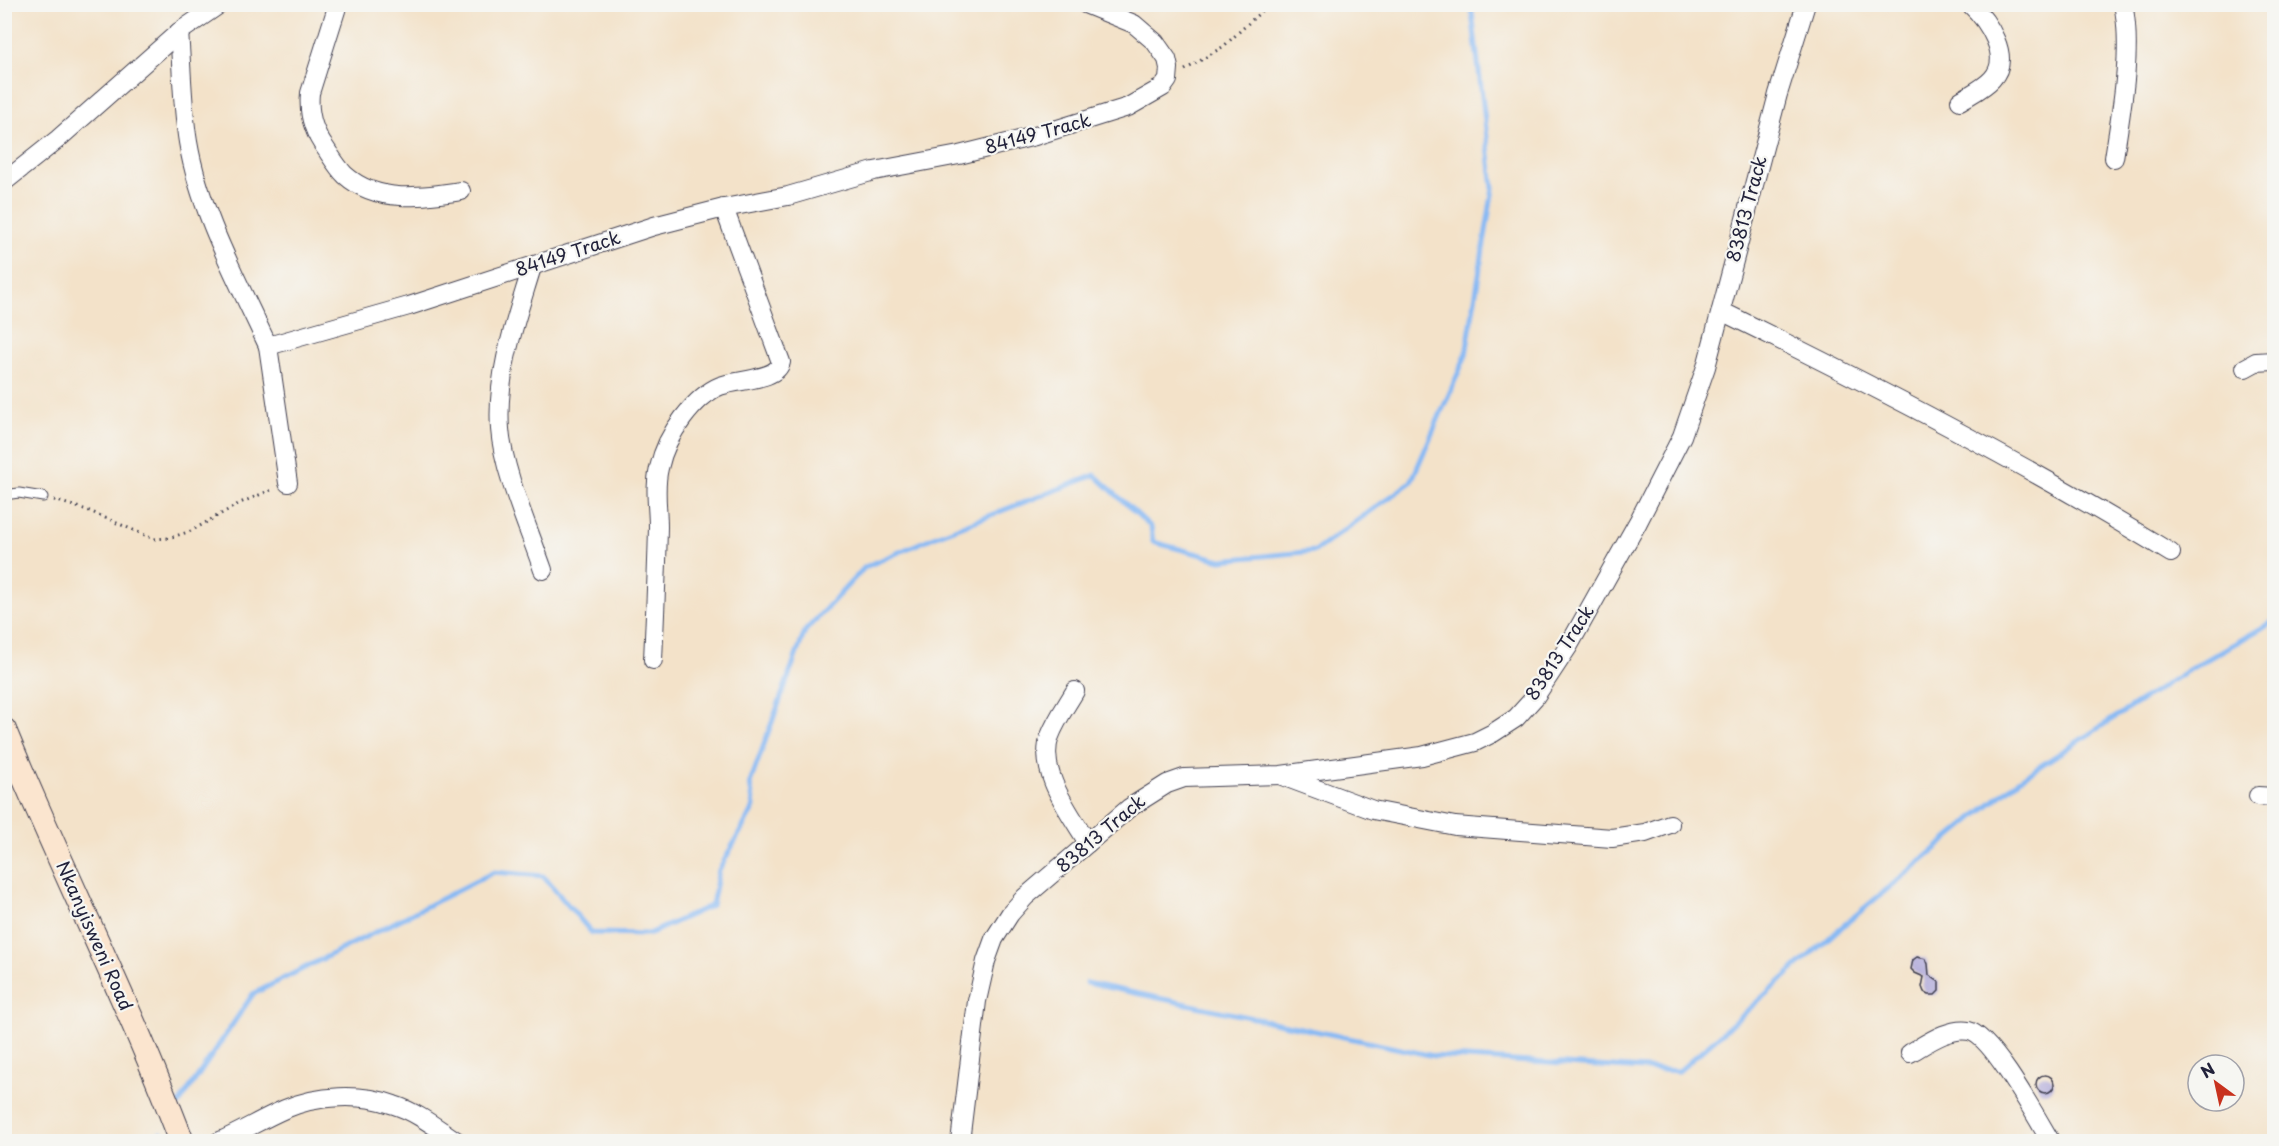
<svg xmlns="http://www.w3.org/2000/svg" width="2279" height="1146" font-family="'Playpen Sans',sans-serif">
  <rect width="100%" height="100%" fill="#f6f6f2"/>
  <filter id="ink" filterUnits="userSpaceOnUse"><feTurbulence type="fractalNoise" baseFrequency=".0167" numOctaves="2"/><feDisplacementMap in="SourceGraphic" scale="12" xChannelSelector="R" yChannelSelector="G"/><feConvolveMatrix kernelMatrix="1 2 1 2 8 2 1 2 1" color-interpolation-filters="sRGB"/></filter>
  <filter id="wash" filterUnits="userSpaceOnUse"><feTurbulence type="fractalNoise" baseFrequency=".008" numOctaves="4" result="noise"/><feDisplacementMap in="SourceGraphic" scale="24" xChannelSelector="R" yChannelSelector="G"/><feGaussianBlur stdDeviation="1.35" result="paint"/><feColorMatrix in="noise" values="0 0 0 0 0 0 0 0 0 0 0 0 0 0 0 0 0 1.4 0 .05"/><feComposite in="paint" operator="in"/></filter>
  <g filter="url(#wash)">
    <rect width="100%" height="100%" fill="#f3e2c9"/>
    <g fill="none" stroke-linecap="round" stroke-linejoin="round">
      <g stroke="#87b9f4" stroke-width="5">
        <path d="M484,11L505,4"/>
        <path d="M1087,983L1434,1056L1679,1071L1838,930L2020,779L2185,672L2274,621"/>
        <path d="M179,1104L253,994L494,872L543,876L592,933L649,934L712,905L719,870L754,807L750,783L805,631L865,567L936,536L1095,475L1151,527L1153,542L1221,560L1315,551L1411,482L1466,355L1493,188L1471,4"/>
        <path d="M157,1142L161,1133"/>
      </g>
    </g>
    <g id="blocks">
      <g fill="#afa8d9">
        <path d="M1917,957L1926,959L1928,964L1929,975L1939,982V991L1935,995H1929L1924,992L1922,987L1924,977L1915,973L1911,969L1913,960Z"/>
        <circle cx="2045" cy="1084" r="9"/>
      </g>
    </g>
  </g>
  <g filter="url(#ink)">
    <use href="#blocks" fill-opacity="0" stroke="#413f50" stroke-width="1.5"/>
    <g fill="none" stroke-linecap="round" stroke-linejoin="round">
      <g stroke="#413f50" stroke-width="11">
        <path id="lane" d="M4,495L19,493L43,497"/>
      </g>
      <g stroke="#413f50" stroke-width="20">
        <g id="street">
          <path d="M338,4L310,93C308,113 314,133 326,149C332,158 338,168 345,175C377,204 423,197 461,191"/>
          <path d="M179,32C182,68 182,106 188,142C200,213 238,281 268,346"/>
          <path d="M1960,101C1971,94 1984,88 1992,79C2013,57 1987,20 1970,4"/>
          <path d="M2114,158C2121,112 2133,50 2123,4"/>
          <path d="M4,182L58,139L179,32L220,4"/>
          <path d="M532,267C516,320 496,373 500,429C503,471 529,529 543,570"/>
          <path d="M1721,311C1874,386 2026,464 2171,553"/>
          <path d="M2245,368L2256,362L2274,361"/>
          <path d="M288,483L268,346L409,306L654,226L724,208L788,196L874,171L959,155L1035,136L1128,107L1163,87L1168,80L1169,68L1167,59L1155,42L1134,24L1085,4"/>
          <path d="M653,660C655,616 657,571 658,527C658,507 654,488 659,468C663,450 672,432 683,418C693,405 705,392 720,386C737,379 777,381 781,362L724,208"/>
          <path d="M1075,691C1067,705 1056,720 1050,736C1037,772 1071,814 1088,843"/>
          <path d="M1282,776L1373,810L1455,826L1612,838L1645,833L1670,824"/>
          <path d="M2258,796L2274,797"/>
          <path d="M1910,1053C1926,1044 1949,1027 1969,1031C1992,1036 2038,1120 2051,1142"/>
          <path d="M218,1142C241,1132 262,1119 285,1109C318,1095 360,1093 394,1105C417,1112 438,1129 458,1142"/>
          <path d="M960,1142L977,1001L986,961L994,939L1010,914L1025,897L1129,808L1167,784L1184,778L1281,775L1422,756L1475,742L1493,733L1516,718L1535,697L1568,647L1638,522L1682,436L1706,367L1778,94L1806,4"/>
        </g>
      </g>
      <g stroke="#413f50" stroke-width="26">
        <path id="secondary" d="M4,730C61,869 129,1002 182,1142"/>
      </g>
      <g stroke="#413f50" stroke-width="3" stroke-dasharray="1.5 4.5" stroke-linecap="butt">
        <path d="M1185,70L1224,46L1269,4"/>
        <path d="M54,500L87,510L154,539L169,538L191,531L240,503L271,490"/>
      </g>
      <use href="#lane" stroke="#fff" stroke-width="9"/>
      <use href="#street" stroke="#fff" stroke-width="18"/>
      <use href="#secondary" stroke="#fbe5cf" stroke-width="24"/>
    </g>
  </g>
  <g text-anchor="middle" stroke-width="4.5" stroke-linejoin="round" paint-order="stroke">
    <g font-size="18" fill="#22223b" stroke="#f6f6f2">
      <text transform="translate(1038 134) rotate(-15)" y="6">84149 Track</text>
      <text transform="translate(1747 209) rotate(-75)" y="6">83813 Track</text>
      <text transform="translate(568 254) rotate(-18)" y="6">84149 Track</text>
      <text transform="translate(1560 653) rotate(-57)" y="6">83813 Track</text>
      <text transform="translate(1101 834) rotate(-40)" y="6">83813 Track</text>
      <text transform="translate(94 936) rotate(66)" y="6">Nkanyisweni Road</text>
    </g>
  </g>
  <rect width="2279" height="1146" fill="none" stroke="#f6f6f2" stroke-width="24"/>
  <g transform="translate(2216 1083) rotate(327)"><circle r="28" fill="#f6f6f2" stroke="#a1a1a9" stroke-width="1.5"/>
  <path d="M0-4.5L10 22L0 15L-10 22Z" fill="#c8321e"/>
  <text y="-9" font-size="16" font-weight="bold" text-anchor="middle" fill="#22223b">N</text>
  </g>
</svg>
